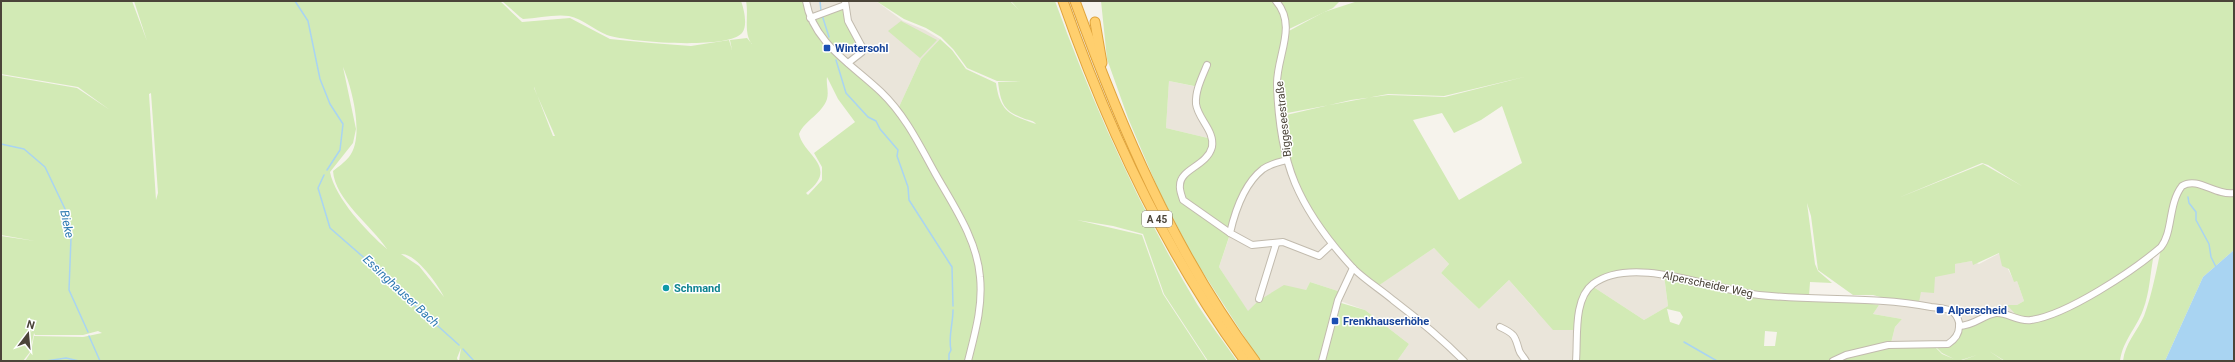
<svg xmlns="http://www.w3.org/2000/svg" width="2235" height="362" font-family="Roboto,sans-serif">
  <rect width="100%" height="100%" fill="#f6f3ec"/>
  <g fill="#eae5da">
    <path d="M808,1H876L903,21L925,30L940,39L921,59L898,109L845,58L818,29Z"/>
    <path d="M1169,81L1198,87L1212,139L1166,128Z"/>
    <path d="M1286,160L1352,268L1341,292L1310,282L1306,290L1258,301L1248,312L1219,267L1234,223L1251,184L1264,170Z"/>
    <path d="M1434,248L1449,264L1441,273L1479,309L1509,280L1536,311L1578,330L1575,361H1397L1409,344L1365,310L1340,301L1354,269L1376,287Z"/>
    <path d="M2000,253L2014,281H2017L2024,301L2017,305H2011L2020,319L1957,332L1946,344L1891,343L1895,327L1902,319L1873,314L1879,305L1888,303L1905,307L1915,306L1921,292L1934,277L1954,264L1972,261L1979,264Z"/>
    <path d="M1629,274L1664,275L1668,306L1644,320L1592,286L1603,279Z"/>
  </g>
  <g fill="#d2eab5" fill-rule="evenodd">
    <path d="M1,1H132L147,41L134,1H500L522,22L570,18L610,39L651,43L691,46L729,40L732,50L730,40L747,38L752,44C743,33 749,15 746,1H804L807,19L821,41L879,93L900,118L944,192L898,109L921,59L940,39L952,50L966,69L996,83C1000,112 1010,115 1036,124C1034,121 1029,120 1025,119C1004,111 1001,105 998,82L1021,81H997L967,68L953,49L941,37L926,28L904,19L876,1H1010L1019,10L1011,1H1055C1093,105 1140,209 1197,304C1209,323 1224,342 1237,361H1208L1164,294L1143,234L1113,226L1077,220L1142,235L1163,294L1207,361H459L461,348L457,358L458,361H25L31,352L34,336L83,337L102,333L98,331L83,335H35L34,333L30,352L23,361H1V236L35,241L1,235V75L77,88L110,110L78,87L1,74ZM343,67C352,88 365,137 349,157C345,162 338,167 333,171C335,200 372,226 387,249C367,232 335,198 330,172L353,143L356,129ZM827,77L838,99L855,122L814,153L822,167V180L808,195L806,193C840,167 804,156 799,134C805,120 822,114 827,99C829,92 826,84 827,77ZM534,87V88L555,136H553ZM151,93L158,193L156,200L149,94ZM401,254C416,253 438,285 444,297L419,266ZM983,288L979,327L977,310Z"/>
    <path d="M502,1H741C744,9 748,26 742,33C728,50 627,42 607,35C594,30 583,19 569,16C555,14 538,18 523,19L520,17Z"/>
    <path d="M1101,1H1275C1296,24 1277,57 1276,84C1276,108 1282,134 1285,157L1275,163L1249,184L1230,232L1182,201L1230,234L1219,267L1248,311L1258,301L1284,285L1306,290L1310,282L1341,292L1321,361H1260L1193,257L1158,189L1128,118L1107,59ZM1169,81L1199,87L1197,109L1212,139L1166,128Z"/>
    <path d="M1277,1H1340L1333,8L1287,30Z"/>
    <path d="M1358,1H2234V250L2203,277L2165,361H2123C2125,343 2137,332 2144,316C2153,292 2157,266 2163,240C2147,262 2066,311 2039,317C2033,318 2026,318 2020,319L2007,305H2017L2024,301L2017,281L2014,282L2009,269L2002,266L1999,253L1973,265L1972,261L1955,264V273L1935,277L1934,293L1921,292L1919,302L1888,299L1873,295H1853L1818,270L1811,216L1807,203L1815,264L1818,271L1832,283L1810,282L1809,296L1758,294L1661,273L1603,277L1582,296L1578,330H1553L1509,280L1479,309L1441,273L1449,264L1434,248L1378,286L1353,265L1310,211L1288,159L1282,116L1351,100L1388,95L1445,97L1528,76L1444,96L1388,94L1282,114L1278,84L1287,32L1324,12ZM1502,106L1522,163L1459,200L1413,120L1442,113L1454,133L1481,120ZM1982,163L1988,165L2022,186L1983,164L1898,198Z"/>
    <path d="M843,8L846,21L855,42L842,54L826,37L815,19Z"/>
    <path d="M901,21L937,40L920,58L888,31Z"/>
    <path d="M2154,254C2150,273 2150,292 2143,310C2136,329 2123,340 2120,361H2005L1989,351L2004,361H1960L1977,355L1958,361H1836L1888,346H1934L1942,354L1954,359L1942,353L1935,346H1948L1963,327L2000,314L2016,320L2062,313Z"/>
    <path d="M1664,275L1730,290L1872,304L1879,305L1873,314L1902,319L1895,327L1891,343L1831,361H1576L1579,310L1592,286L1644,320L1668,306ZM1667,309L1680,312L1683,317L1679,325L1670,322ZM1765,331L1777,332L1775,346H1764Z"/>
    <path d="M1341,303L1365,310L1409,344L1397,361H1325Z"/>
  </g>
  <path fill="#a9d4f2" d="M2234,250V361H2165L2203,277Z"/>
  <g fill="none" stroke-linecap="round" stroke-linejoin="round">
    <g stroke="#a9d4f2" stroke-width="1.5">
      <path d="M295,1L308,21L320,79L330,104L343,124L340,150L327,170"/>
      <path d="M820,1L821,11"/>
      <path d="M822,15L829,37"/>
      <path d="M836,60L846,93L868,117L876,121L880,129L898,150L897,156L908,187L909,200L952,267L953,306"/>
      <path d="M1,144L24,149L45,167L66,211L70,224L71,238L69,290L88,332"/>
      <path d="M324,175L318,188L330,228L377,269L390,277L410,301L459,345"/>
      <path d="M2188,197L2189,203L2196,212V220L2209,244L2211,257L2216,267"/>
      <path d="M89,336L100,361"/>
      <path d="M1684,342L1717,361"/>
      <path d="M463,349L474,361"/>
      <path d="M46,361L66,358L79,361"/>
      <path d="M949,361V354L951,350C948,337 953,324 953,310"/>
    </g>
    <g stroke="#c2bbae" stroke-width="8">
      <g id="minor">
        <path d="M806,1C813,43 853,65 881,92C905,115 919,144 935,173C953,205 977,239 980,277C983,306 975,333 968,361"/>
        <path d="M845,1L848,21L862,47V52L848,63"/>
        <path d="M1276,1C1298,26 1276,57 1277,85C1278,117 1283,154 1295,183C1308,214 1330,243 1353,268C1365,280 1380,289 1393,300C1418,319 1442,339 1464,361"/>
        <path d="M810,18L845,5"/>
        <path d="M1207,65C1202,77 1195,91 1196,104C1198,119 1215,131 1212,147C1207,166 1180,169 1180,185C1179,190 1182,196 1183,200L1230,233"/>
        <path d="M1287,160C1279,162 1270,164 1263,169C1245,183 1235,211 1230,233L1252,245L1283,242L1319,256L1332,244"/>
        <path d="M1259,299L1276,244"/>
        <path d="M1959,326C1974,326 1983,315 1996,313C2007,312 2018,322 2031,320C2067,315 2133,271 2161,247C2173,232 2168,204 2182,186C2198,176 2215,196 2234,193"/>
        <path d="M1500,327C1515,334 1515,336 1519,350C1520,354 1524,357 1526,361"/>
        <path d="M1322,361L1338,300L1353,268"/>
        <path d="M1576,361C1578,338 1573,299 1593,284C1633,254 1714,290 1759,295C1816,301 1874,296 1931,307C1938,308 1949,308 1954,313C1957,316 1960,322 1959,327C1959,334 1954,340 1948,344L1888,345L1846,355L1833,361"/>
      </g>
    </g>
    <g stroke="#e0a43c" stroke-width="11">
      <g id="highway">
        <path d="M1063,1C1107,127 1166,253 1245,361"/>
        <path d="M1075,1C1121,127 1174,253 1255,361"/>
        <path d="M1095,22L1102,63"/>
      </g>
    </g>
    <use href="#minor" stroke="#fff" stroke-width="6"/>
    <use href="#highway" stroke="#ffcf6e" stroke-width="9"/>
  </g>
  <g fill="#1a4fb4" stroke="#fff" stroke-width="1.5">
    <rect x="823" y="44" width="8" height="8" rx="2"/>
    <rect x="1936" y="306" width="8" height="8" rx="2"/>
    <rect x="1331" y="317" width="8" height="8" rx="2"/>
  </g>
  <circle fill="#0f9aa8" stroke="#fff" stroke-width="1.5" cx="666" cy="288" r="4"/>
  <g text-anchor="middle" stroke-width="3" stroke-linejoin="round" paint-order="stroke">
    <rect fill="#fff" stroke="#817c74" stroke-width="1" x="1142" y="211" width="30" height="16" rx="3"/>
    <g font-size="10" font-weight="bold" fill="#4b4439">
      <text x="1157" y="223">A 45</text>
    </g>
    <g font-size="11" font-weight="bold" fill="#164399" stroke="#fff" text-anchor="start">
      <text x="835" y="52">Wintersohl</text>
      <text x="1948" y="314">Alperscheid</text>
      <text x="1343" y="325">Frenkhauserhöhe</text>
    </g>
    <g font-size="11" fill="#4b4439" stroke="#fff">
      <text transform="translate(1283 119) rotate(-96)" y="4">Biggeseestraße</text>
      <text transform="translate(1708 284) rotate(12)" y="4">Alperscheider Weg</text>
    </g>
    <g font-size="11" font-weight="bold" fill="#0d838f" stroke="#fff" text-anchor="start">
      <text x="674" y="292">Schmand</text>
    </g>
    <g font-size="12" font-style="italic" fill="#2e7ab2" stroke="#fff">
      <text transform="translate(67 224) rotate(78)" y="4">Bieke</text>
      <text transform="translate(401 291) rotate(43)" y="4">Essinghauser Bach</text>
    </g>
  </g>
  <rect width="2235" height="362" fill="none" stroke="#4b4439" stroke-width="4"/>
  <g transform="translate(28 334) rotate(16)" stroke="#ffffff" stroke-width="3" paint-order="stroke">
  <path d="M0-3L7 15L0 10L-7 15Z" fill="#4b4439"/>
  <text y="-6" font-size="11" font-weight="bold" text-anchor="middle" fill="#4b4439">N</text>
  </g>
</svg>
